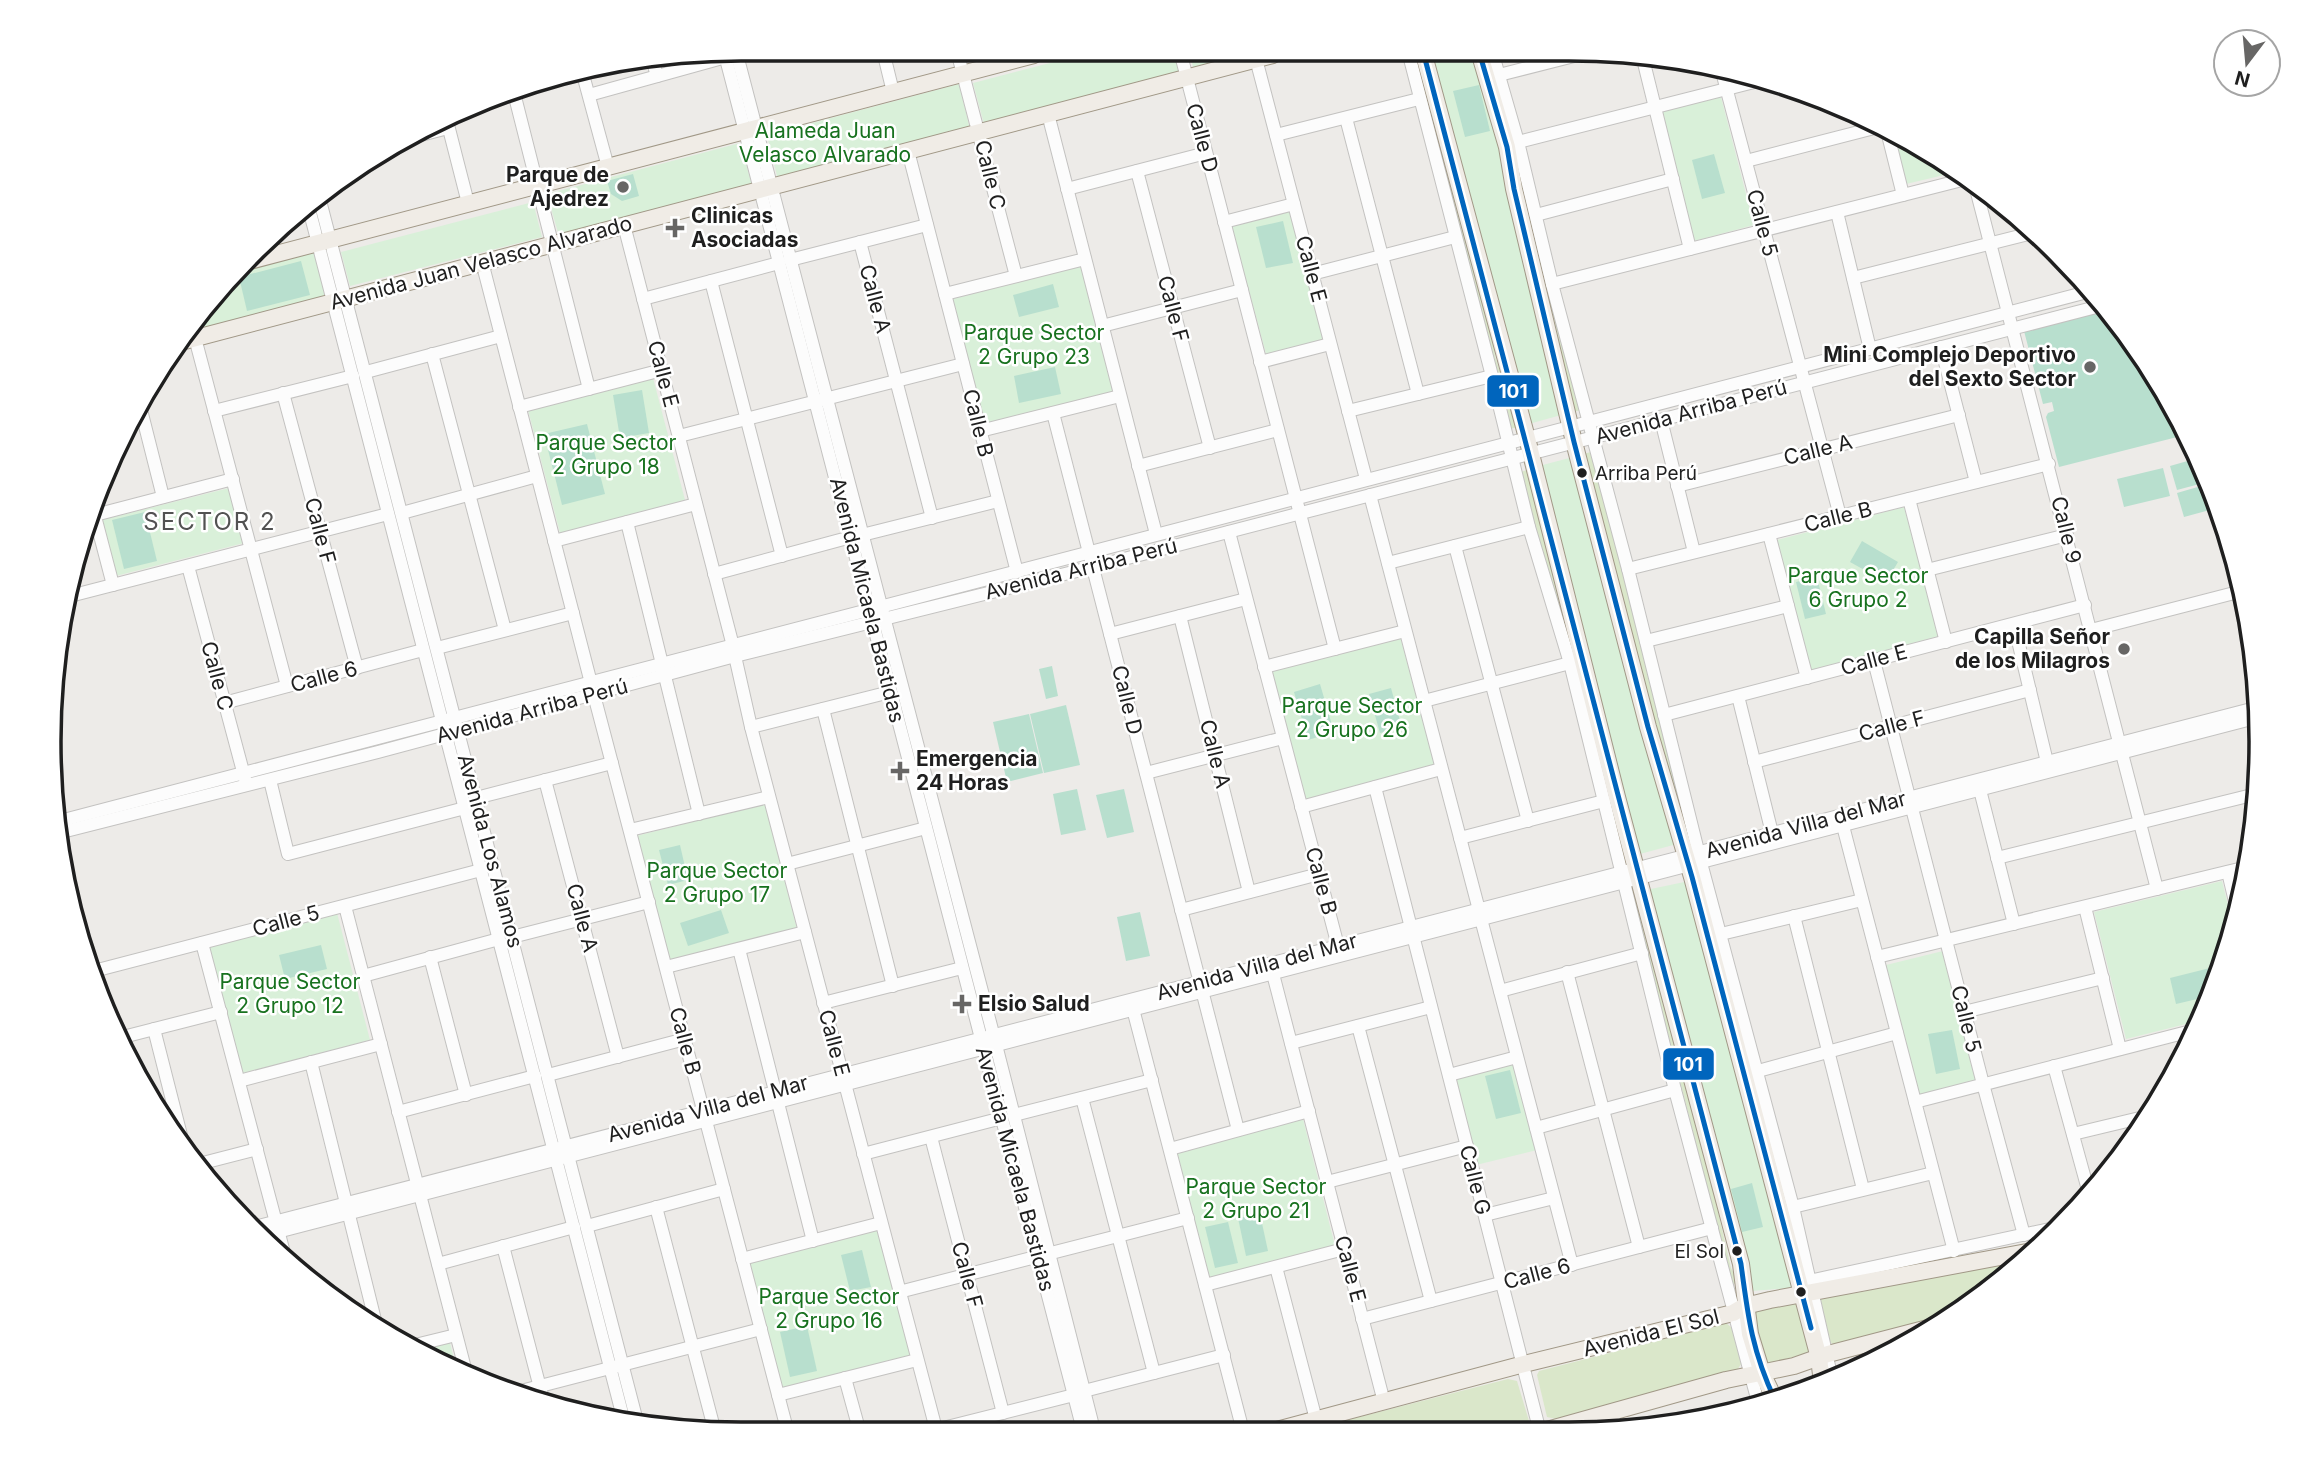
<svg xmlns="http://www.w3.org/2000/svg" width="2310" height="1483" font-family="Inter,sans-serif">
  <rect width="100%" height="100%" fill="#edebe8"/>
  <g fill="#dae7ca">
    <path d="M1412,55H1421L1492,327L1495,356L1518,427L1510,429Z"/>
    <path d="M1510,134L1582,410L1572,412Z"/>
    <path d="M1591,452L1692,838L1688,839L1647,696L1583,454Z"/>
    <path d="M1529,469L1628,855L1622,856L1521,472Z"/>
    <path d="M1640,896L1714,1183L1716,1203L1731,1268L1739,1283L1732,1284L1633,898Z"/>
    <path d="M2023,1260L1990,1291L1948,1317L1839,1345H1835L1830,1342L1820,1300L1822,1297L1856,1293Z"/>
    <path d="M1796,1303L1809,1353L1766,1364L1750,1311Z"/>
    <path d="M1726,1323L1732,1328L1741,1364L1736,1372L1556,1419L1547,1417L1537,1375L1539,1371Z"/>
    <path d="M1508,1379L1517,1381L1529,1421L1525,1427L1506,1432L1326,1431L1332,1424Z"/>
  </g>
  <g fill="#d9f0d9">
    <path d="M1081,55H1175L1180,74L984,124L973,83Z"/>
    <path d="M1190,55H1252L1194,71Z"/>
    <path d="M1433,55H1477L1502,148L1561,415L1529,424Z"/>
    <path d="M959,84L970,129L778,180L767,135Z"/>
    <path d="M1721,97L1754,225L1694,241L1661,112Z"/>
    <path d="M1893,131L1915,142L1957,172L1906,184Z"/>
    <path d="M740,143L752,185L559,236L547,194Z"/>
    <path d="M533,202L542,237L350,286L341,252Z"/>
    <path d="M1291,209L1325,340L1266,354L1231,224Z"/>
    <path d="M314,251L326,297L181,336L192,320L235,271Z"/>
    <path d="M1082,266L1115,392L985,425L953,299Z"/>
    <path d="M653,378L685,500L560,533L528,410Z"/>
    <path d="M1573,457C1602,587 1639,715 1677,844L1640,854L1539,466Z"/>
    <path d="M229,488L244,543L116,576L102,520Z"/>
    <path d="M1904,507L1939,636L1811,670L1777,540Z"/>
    <path d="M1400,636L1435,766L1304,801L1269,669Z"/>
    <path d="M765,804L797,929L670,961L636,836Z"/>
    <path d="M1689,881L1793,1287L1789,1288L1752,1291L1646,890Z"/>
    <path d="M2222,881L2233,925L2224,964L2198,1021L2126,1039L2094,912Z"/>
    <path d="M337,913L370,1040L243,1073L209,947Z"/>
    <path d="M1943,951L1976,1081L1919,1095L1886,965Z"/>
    <path d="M1515,1063L1537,1150L1476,1165L1454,1078Z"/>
    <path d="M1303,1119L1335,1246L1210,1278L1176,1152Z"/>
    <path d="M877,1230L911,1357L782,1389L749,1262Z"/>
    <path d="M449,1339L457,1371L415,1348Z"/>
  </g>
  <g fill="#b8dfce">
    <path d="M1479,85L1490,131L1465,137L1453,91Z"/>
    <path d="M1714,154L1725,193L1702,199L1692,160Z"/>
    <path d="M633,174L639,196L622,201L611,194L607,181Z"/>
    <path d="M1283,221L1293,263L1266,268L1256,227Z"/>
    <path d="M301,261L310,295L247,311L239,277Z"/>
    <path d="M1053,284L1059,307L1019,317L1013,295Z"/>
    <path d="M2109,310L2118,320L2189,434L2059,467L2046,417L2048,413L2054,411L2052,402L2043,404L2024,331Z"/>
    <path d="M1055,367L1061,394L1019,403L1014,376Z"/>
    <path d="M642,390L649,433L620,438L613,395Z"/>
    <path d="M587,424L605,494L562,505L544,434Z"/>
    <path d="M2198,458L2207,482L2177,490L2170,466Z"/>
    <path d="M2163,468L2170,496L2124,507L2117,479Z"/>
    <path d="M2208,484L2217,508L2184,517L2177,493Z"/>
    <path d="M145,512L157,561L124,569L112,520Z"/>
    <path d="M1862,541L1898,562L1886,582L1850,562Z"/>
    <path d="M1817,577L1826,614L1805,619L1796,582Z"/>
    <path d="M1052,666L1058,696L1046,699L1039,669Z"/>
    <path d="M1320,684L1334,732L1308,740L1294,692Z"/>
    <path d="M1391,688L1402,728L1380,733L1369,694Z"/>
    <path d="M1066,705L1080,765L1044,773L1030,714Z"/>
    <path d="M1029,714L1043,773L1007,782L993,722Z"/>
    <path d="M1077,789L1086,830L1061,835L1053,794Z"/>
    <path d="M1124,789L1134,832L1107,838L1096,795Z"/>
    <path d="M680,845L688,880L668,885L659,850Z"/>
    <path d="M721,910L729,933L688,946L680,923Z"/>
    <path d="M1140,912L1150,956L1126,961L1117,917Z"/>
    <path d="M321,945L327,969L285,979L279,955Z"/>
    <path d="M2210,968L2215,985L2210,996L2176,1004L2170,978Z"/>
    <path d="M1952,1030L1960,1069L1936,1074L1928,1034Z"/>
    <path d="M1510,1070L1521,1113L1496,1119L1485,1076Z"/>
    <path d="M1752,1183L1763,1227L1742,1232L1731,1189Z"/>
    <path d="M1260,1214L1268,1251L1246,1256L1238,1218Z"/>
    <path d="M1228,1222L1238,1263L1215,1268L1205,1227Z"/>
    <path d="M862,1250L871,1287L850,1291L841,1255Z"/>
    <path d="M807,1326L817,1371L790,1377L780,1332Z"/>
  </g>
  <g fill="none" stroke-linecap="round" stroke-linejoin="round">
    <g stroke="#c3c2c0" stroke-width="14">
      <g id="minor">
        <path d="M651,55L657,76"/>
        <path d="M725,55L1083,1430"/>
        <path d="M737,55L996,1045L1094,1430"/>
        <path d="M884,55L893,92"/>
        <path d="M958,55L1016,276"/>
        <path d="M1181,55L1335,649"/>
        <path d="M1409,55L1492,376L1529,527L1570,663L1675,1090L1759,1406"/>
        <path d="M1493,55L1518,142L1552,284L1628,569L1701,863L1793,1207L1832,1379"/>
        <path d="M1642,55L1690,249"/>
        <path d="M1256,59L1366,479"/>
        <path d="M582,71L608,167"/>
        <path d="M1722,72L1840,516"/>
        <path d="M1499,75L1578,55"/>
        <path d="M513,89L589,389"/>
        <path d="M589,95L726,57"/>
        <path d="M1048,114L1156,534"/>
        <path d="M1346,118L1418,394"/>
        <path d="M447,121L468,203"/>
        <path d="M1886,127L1903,195"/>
        <path d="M1276,135L1419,99"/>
        <path d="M417,136L448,128"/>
        <path d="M1518,142L1758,81"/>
        <path d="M908,151L1017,572"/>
        <path d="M1746,161L1882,126"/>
        <path d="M1137,171L1210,448"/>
        <path d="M1975,185L2157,889"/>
        <path d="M1067,189L1206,153"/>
        <path d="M319,197L638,1425"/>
        <path d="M308,205L624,1421"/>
        <path d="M1837,212L1870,349"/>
        <path d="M1536,215L1673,179"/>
        <path d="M1224,222L1294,204"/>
        <path d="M624,225L733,646"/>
        <path d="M860,242L932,518"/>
        <path d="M790,260L927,225"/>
        <path d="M482,262L591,683"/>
        <path d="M1312,274L1455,237"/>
        <path d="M1853,278L2036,232"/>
        <path d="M711,281L782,556"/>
        <path d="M1552,284L1966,179"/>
        <path d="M945,294L1085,259"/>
        <path d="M643,299L779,263"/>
        <path d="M1102,326L1242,290"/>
        <path d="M195,338L287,686"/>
        <path d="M1941,347L1976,482"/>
        <path d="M432,354L505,630"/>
        <path d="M1260,362L1330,344"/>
        <path d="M366,372L501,336"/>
        <path d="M283,393L357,668"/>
        <path d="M139,402L163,497"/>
        <path d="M519,407L662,370"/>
        <path d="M214,411L353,376"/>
        <path d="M1348,411L1492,376"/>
        <path d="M1053,413L1238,1130"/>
        <path d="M1661,420L1694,552"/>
        <path d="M980,431L1120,396"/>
        <path d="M679,436L963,364"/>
        <path d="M1138,466L1278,430"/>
        <path d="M1677,486L1959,415"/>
        <path d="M1370,495L1479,910"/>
        <path d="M1909,499L1946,642"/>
        <path d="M92,505L113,585"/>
        <path d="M402,513L537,476"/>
        <path d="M95,515L233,479"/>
        <path d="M627,522L699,814"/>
        <path d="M1229,532L1338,946"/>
        <path d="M1769,534L1807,678"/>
        <path d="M862,535L998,501"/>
        <path d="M554,541L696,504"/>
        <path d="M1455,546L1528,821"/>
        <path d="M1388,563L1529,527"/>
        <path d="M188,566L245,779"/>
        <path d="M1628,569L2049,464"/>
        <path d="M1927,570L2067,535"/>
        <path d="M714,574L851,537"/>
        <path d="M70,596L388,514"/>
        <path d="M1180,616L1249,892"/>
        <path d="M2014,624L2047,762"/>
        <path d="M2091,630L2242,591"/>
        <path d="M1110,634L1246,599"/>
        <path d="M1646,641L1788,606"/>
        <path d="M437,648L573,613"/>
        <path d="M735,656L751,727L936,1429"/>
        <path d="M1874,661L1983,1084L2024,1235"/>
        <path d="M1264,667L1405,631"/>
        <path d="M594,695L787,1429"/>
        <path d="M1738,696L1772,833"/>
        <path d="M1424,701L1570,663"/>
        <path d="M224,703L423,650"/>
        <path d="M823,709L893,986"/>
        <path d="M1664,715L2085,605"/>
        <path d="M751,727L890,692"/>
        <path d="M1754,762L2030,690"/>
        <path d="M1146,773L1283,738"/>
        <path d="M270,780L288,854L465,808"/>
        <path d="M545,780L618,1057"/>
        <path d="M1375,787L1540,1432"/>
        <path d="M1980,790L2014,924"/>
        <path d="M476,798L612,763"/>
        <path d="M1301,807L1441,769"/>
        <path d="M56,822L2091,291"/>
        <path d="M1843,826L1954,1251"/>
        <path d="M630,830L769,797"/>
        <path d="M58,833L378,752L735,656L1093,567L2104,305"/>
        <path d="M1460,838L1604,801"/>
        <path d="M1997,858L2256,794"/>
        <path d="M787,864L926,828"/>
        <path d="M2228,872L2237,910"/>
        <path d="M345,906L467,1376"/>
        <path d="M2085,907L2120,1049"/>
        <path d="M1181,910L1319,874"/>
        <path d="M1794,916L1863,1189"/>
        <path d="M1481,919L1572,1265"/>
        <path d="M1721,934L1862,900"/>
        <path d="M512,937L649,902"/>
        <path d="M202,943L287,1264"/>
        <path d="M739,949L813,1241"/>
        <path d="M430,957L466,1095"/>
        <path d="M1877,957L2247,867"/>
        <path d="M666,967L805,932"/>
        <path d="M90,972L481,870"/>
        <path d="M1567,972L1639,1247"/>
        <path d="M1273,974L1384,1402"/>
        <path d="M363,976L499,939"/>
        <path d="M1500,991L1642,953"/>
        <path d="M823,1003L962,968"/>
        <path d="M1133,1009L1243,1431"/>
        <path d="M1964,1012L2103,978"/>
        <path d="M1358,1026L1431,1301"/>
        <path d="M154,1029L184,1147"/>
        <path d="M119,1038L221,1012"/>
        <path d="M1291,1043L1431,1007"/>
        <path d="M311,1062L377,1328"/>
        <path d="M2054,1066L2090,1197"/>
        <path d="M1758,1071L1897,1033"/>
        <path d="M548,1075L685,1039"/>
        <path d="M1449,1075L1517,1057"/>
        <path d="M239,1081L381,1044"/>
        <path d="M1082,1098L1154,1373"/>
        <path d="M1915,1102L2195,1030"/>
        <path d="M398,1112L535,1076"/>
        <path d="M1014,1115L1152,1080"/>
        <path d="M1536,1128L1675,1090"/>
        <path d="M2073,1134L2148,1116"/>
        <path d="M931,1137L1003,1413"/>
        <path d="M1170,1149L1309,1111"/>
        <path d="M863,1154L1002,1118"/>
        <path d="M199,1164L257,1149"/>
        <path d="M1327,1182L1467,1146"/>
        <path d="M656,1207L714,1428"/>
        <path d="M1793,1207L1933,1173"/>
        <path d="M1485,1215L1554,1198"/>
        <path d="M587,1226L724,1189"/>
        <path d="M255,1227L2259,707"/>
        <path d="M262,1236L2259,717"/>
        <path d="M503,1246L543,1399"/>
        <path d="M742,1259L881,1223"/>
        <path d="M438,1264L574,1227"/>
        <path d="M1276,1267L1319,1431"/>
        <path d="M1809,1281L2059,1227"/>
        <path d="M1205,1285L1344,1249"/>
        <path d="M899,1292L1188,1218"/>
        <path d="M1362,1319L1712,1228"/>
        <path d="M411,1346L456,1335"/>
        <path d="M845,1378L859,1429"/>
        <path d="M1084,1391L1224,1355"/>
        <path d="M517,1392L761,1329"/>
        <path d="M778,1395L917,1360"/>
        <path d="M1612,1413L1617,1432"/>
        <path d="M939,1429L1074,1395"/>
      </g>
    </g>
    <g stroke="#a19887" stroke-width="18">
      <g id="major">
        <path d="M1424,55L1527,438L1617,797L1741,1264L1750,1334L1762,1373L1775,1400"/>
        <path d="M1480,55L1507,147L1514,189L1574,442L1648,727L1692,877L1811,1328L1819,1358L1822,1383"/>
        <path d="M242,263L1034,55"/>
        <path d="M177,343L1273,55"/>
        <path d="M1273,1431L1524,1364L1733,1313L1745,1306L1770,1300L2032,1251"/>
        <path d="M1540,1432L1726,1380L1794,1366L1828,1354L1932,1327"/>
      </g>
    </g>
    <use href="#minor" stroke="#fcfcfc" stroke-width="12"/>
    <use href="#major" stroke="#f0ece6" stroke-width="16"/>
    <g stroke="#fff" stroke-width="10">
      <g id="bus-1">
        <path d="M1424,55C1532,457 1634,861 1741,1264C1748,1317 1752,1351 1775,1400"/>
        <path d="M1480,55L1507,147L1514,189L1574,442L1648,727L1692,877L1811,1328"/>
      </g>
    </g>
    <use href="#bus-1" stroke="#0065bd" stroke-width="5"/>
  </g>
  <g fill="#676665" stroke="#fff" stroke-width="2.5">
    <circle cx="623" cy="187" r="7"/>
    <path d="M671.5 217.5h7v7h7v7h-7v7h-7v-7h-7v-7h7z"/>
    <circle cx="2090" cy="367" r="7"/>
    <circle cx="2124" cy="649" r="7"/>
    <path d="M896.5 760.5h7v7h7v7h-7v7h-7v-7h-7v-7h7z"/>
    <path d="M958.5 993.5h7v7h7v7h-7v7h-7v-7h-7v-7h7z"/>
  </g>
  <g fill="#1f1f1f" stroke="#fff" stroke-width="2.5">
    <circle cx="1582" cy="473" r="6"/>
    <circle cx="1737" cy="1251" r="6"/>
    <circle cx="1801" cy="1292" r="6"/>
  </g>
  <g text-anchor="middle" stroke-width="5" stroke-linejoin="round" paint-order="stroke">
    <g font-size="19" fill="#1f1f1f" stroke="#fff" text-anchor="start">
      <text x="1595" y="480">Arriba Perú</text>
      <text x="1724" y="1258" text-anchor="end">El Sol</text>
    </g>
    <g font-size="21" fill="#18721f" stroke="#fff">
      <text x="825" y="138">Alameda Juan<tspan x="825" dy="24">Velasco Alvarado</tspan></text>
      <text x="1034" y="340">Parque Sector<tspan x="1034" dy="24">2 Grupo 23</tspan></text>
      <text x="606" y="450">Parque Sector<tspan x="606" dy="24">2 Grupo 18</tspan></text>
      <text x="1858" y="583">Parque Sector<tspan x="1858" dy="24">6 Grupo 2</tspan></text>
      <text x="1352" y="713">Parque Sector<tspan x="1352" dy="24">2 Grupo 26</tspan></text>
      <text x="717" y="878">Parque Sector<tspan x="717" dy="24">2 Grupo 17</tspan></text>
      <text x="290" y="989">Parque Sector<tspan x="290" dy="24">2 Grupo 12</tspan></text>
      <text x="1256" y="1194">Parque Sector<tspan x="1256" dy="24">2 Grupo 21</tspan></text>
      <text x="829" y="1304">Parque Sector<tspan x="829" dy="24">2 Grupo 16</tspan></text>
    </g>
    <g font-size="21" fill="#1f1f1f" stroke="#fff">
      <text transform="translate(1202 138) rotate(75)" y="7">Calle D</text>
      <text transform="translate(990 175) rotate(76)" y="7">Calle C</text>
      <text transform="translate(1762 223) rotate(75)" y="7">Calle 5</text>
      <text transform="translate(481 263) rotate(-15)" y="7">Avenida Juan Velasco Alvarado</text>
      <text transform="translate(1311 269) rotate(75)" y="7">Calle E</text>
      <text transform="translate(875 299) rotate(75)" y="7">Calle A</text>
      <text transform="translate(1173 309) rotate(75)" y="7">Calle F</text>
      <text transform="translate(663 374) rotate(75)" y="7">Calle E</text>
      <text transform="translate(1691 412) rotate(-15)" y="7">Avenida Arriba Perú</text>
      <text transform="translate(978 423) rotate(76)" y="7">Calle B</text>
      <text transform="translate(1818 450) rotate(-14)" y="7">Calle A</text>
      <text transform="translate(1838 517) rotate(-14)" y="7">Calle B</text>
      <text transform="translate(2066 530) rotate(76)" y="7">Calle 9</text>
      <text transform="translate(320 531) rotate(75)" y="7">Calle F</text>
      <text transform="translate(1081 569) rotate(-14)" y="7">Avenida Arriba Perú</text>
      <text transform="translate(867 600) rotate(76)" y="7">Avenida Micaela Bastidas</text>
      <text transform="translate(1874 660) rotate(-15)" y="7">Calle E</text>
      <text transform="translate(217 676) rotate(75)" y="7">Calle C</text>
      <text transform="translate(324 677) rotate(-15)" y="7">Calle 6</text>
      <text transform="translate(1127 700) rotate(76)" y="7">Calle D</text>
      <text transform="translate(532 711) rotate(-15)" y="7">Avenida Arriba Perú</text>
      <text transform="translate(1892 726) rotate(-15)" y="7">Calle F</text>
      <text transform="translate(1215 754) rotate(76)" y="7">Calle A</text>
      <text transform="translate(1806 825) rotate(-15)" y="7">Avenida Villa del Mar</text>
      <text transform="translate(490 851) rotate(75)" y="7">Avenida Los Alamos</text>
      <text transform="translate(1321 881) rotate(75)" y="7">Calle B</text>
      <text transform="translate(582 918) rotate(75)" y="7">Calle A</text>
      <text transform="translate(286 921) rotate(-15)" y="7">Calle 5</text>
      <text transform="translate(1257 967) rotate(-15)" y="7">Avenida Villa del Mar</text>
      <text transform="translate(1966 1019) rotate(76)" y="7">Calle 5</text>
      <text transform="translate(685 1041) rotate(75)" y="7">Calle B</text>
      <text transform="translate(834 1043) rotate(75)" y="7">Calle E</text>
      <text transform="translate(708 1109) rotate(-15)" y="7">Avenida Villa del Mar</text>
      <text transform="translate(1015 1169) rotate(75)" y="7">Avenida Micaela Bastidas</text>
      <text transform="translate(1475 1180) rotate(76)" y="7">Calle G</text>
      <text transform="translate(1350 1269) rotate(75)" y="7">Calle E</text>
      <text transform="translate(1537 1274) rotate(-15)" y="7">Calle 6</text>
      <text transform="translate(967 1275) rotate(75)" y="7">Calle F</text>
      <text transform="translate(1651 1333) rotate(-14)" y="7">Avenida El Sol</text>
    </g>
    <g font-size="21" font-weight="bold" fill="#1f1f1f" stroke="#fff" text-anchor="end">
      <text x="609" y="182">Parque de<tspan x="609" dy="24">Ajedrez</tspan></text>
      <text x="691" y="223" text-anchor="start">Clinicas<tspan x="691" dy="24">Asociadas</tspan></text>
      <text x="2076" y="362">Mini Complejo Deportivo<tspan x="2076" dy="24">del Sexto Sector</tspan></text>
      <text x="2110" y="644">Capilla Señor<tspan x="2110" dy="24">de los Milagros</tspan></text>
      <text x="916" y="766" text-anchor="start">Emergencia<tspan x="916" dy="24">24 Horas</tspan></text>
      <text x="978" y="1011" text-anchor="start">Elsio Salud</text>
    </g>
    <g font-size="24" letter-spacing="2" fill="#525252" stroke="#fff">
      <text x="210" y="530">SECTOR 2</text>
    </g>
  </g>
  <path d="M0 0H2310V1483H0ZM741 61H1569A680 680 0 0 1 2249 741V742A680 680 0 0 1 1569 1422H741A680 680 0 0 1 61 742V741A680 680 0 0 1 741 61Z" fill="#fff" fill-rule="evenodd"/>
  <path fill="none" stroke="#1f1f1f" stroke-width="3.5" d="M741 61H1569A680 680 0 0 1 2249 741V742A680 680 0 0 1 1569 1422H741A680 680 0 0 1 61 742V741A680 680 0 0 1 741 61Z"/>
  <g stroke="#fff" stroke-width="2.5">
    <rect x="1486" y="374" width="54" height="34" rx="7" fill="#0065bd"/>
    <rect x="1662" y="1047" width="53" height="34" rx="7" fill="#0065bd"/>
  </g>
  <g font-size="19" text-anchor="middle" font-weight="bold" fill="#fff">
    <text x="1513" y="398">101</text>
    <text x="1688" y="1071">101</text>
  </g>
  <g transform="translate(2247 63) rotate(196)"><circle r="33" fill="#ffffff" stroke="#a5a5a5" stroke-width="2"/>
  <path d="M0-5L12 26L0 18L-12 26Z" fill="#676665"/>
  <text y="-10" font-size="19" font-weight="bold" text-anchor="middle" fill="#1f1f1f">N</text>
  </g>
</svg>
